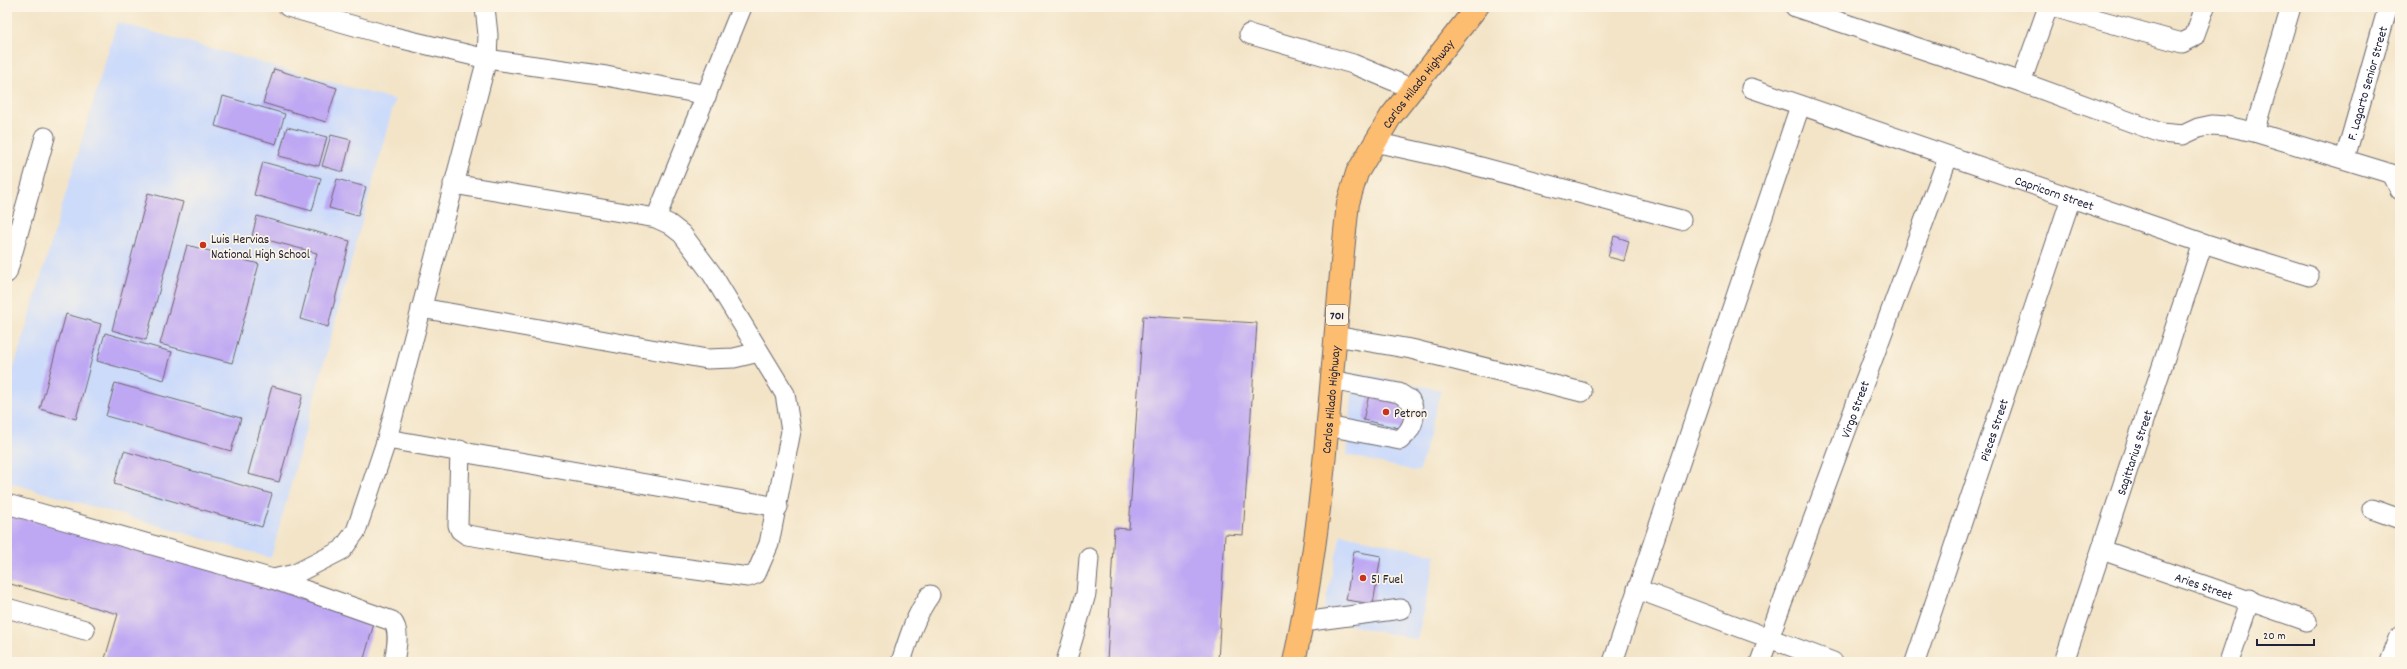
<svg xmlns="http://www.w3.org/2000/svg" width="2407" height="669" font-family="Dekko,sans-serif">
  <rect width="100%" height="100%" fill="#fcf5e5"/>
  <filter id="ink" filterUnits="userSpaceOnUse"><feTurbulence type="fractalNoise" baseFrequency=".025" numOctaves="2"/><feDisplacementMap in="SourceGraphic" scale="8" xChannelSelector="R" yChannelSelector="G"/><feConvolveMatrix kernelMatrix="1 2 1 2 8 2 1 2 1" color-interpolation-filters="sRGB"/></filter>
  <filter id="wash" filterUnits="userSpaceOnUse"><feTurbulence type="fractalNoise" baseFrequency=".012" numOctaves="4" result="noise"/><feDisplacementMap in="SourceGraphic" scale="16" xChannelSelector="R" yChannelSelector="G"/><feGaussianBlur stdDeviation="0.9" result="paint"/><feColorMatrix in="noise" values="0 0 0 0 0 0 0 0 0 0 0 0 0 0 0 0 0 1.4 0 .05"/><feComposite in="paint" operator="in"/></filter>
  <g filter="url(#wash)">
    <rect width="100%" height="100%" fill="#f3e4c7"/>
    <g fill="#cddbfa">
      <path d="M117,22L395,100L271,558L7,482V391Z"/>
      <path d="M1354,372L1441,390L1419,472L1347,455Z"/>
      <path d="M1341,534L1436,555L1417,640L1322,619Z"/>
    </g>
    <g id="blocks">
      <g fill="#bfa8f3">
        <path d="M274,69L337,88L326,122L263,103Z"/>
        <path d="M223,96L285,114L276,144L215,126Z"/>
        <path d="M287,127L327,137L319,166L279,156Z"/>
        <path d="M331,135L351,140L343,172L322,166Z"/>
        <path d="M263,162L321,178L312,211L254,195Z"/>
        <path d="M337,179L366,187L358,216L329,208Z"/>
        <path d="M148,193L183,202L146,340L112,330Z"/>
        <path d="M257,216L350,241L328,327L300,319L317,253L252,236Z"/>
        <path d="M1614,236L1629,241L1624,261L1608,257Z"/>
        <path d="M187,245L259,264L232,363L160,344Z"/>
        <path d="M66,314L101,324L76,419L40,409Z"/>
        <path d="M1143,316L1257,323L1243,535L1225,534L1218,662H1107L1114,528L1129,529Z"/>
        <path d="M105,333L172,352L164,380L97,361Z"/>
        <path d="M115,383L241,418L231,451L106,416Z"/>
        <path d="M272,386L303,394L279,482L248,474Z"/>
        <path d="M1369,395L1409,403L1403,429L1363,420Z"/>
        <path d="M124,451L272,494L262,527L114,484Z"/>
        <path d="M7,509L377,613L363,662H104L118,614L7,583Z"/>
        <path d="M1354,551L1381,556L1373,604L1346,600Z"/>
      </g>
    </g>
  </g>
  <g filter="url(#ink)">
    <use href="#blocks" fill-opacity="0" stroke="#6b666c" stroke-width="1"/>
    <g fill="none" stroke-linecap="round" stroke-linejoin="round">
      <g stroke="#6b666c" stroke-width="21">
        <g id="minor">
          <path d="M288,7L390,36L487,59L606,76L707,95"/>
          <path d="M1795,7L2021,82L2161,133L2183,135L2198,128L2212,125L2226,126L2254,132L2392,174L2400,190"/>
          <path d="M2053,7L2182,43L2194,37L2205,7"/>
          <path d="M1249,34L1353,64L1413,89"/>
          <path d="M2021,82L2048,7"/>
          <path id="s1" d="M1751,88L2203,243L2309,276"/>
          <path d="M2254,132L2291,7"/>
          <path d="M1374,142L1443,157L1681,220"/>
          <path id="s2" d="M2345,158L2388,7"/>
          <path d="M453,184L656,218"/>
          <path d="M7,273L45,137"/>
          <path d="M421,308L707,359L734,358L759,352"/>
          <path d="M1335,336L1411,349L1582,392"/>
          <path d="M1327,426L1400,440C1413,429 1418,416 1410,400L1399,393L1331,380"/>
          <path d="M387,439L778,507"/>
          <path d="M460,450L458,525L460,530L467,535L615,559L748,577L756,574L769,544L791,431L785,394L712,274L682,234L669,224L656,218L742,7"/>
          <path d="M7,504L273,579L295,574L342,550L356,531L387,439L487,59L488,35L485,7"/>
          <path d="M2372,509L2400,519"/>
          <path id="s3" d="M2102,550L2307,621"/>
          <path d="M273,579L392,621C401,631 396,649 394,662"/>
          <path d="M1637,589L1833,662"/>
          <path d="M7,608L85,630"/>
          <path d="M1303,622L1401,609"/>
          <path d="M901,662C909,637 915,616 930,595"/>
          <path d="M1066,662L1086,594L1089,558"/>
          <path d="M1613,662L1800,106"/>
          <path id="s4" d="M1760,662L1948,157"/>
          <path id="s5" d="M1915,662L2071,198"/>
          <path id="s6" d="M2064,662L2203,243"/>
          <path d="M2229,662L2250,599"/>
          <path d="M2390,662L2400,636"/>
        </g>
      </g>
      <g stroke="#6b666c" stroke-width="24">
        <g id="major">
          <path id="s7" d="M1294,662C1327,511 1331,356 1348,203L1357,173L1391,116L1477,7"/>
        </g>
      </g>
      <use href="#minor" stroke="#fff" stroke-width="19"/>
      <use href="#major" stroke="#fcbd6f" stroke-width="22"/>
    </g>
  </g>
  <g fill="#c8321e" stroke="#fcf5e5" stroke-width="1.5">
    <circle cx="203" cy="245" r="4"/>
    <circle cx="1386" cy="412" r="4"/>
    <circle cx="1363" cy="578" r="4"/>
  </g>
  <g text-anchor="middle" stroke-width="3.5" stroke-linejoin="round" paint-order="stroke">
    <rect fill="#fcf5e5" stroke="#63616e" stroke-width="1" x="1326" y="305" width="22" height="20" rx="3"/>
    <g font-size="12" font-weight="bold" fill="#22223b">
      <text x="1337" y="319">701</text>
    </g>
    <g font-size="13" fill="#22223b" stroke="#fcf5e5">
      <text dy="5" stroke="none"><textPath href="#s2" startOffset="78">F. Lagarto Senior Street</textPath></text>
      <text dy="5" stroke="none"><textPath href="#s7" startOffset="602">Carlos Hilado Highway</textPath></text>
      <text dy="5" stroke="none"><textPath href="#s1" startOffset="321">Capricorn Street</textPath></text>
      <text dy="5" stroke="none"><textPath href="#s7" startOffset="265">Carlos Hilado Highway</textPath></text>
      <text dy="5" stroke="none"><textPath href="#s4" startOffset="270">Virgo Street</textPath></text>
      <text dy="5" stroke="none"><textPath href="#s5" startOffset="245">Pisces Street</textPath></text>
      <text dy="5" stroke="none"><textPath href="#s6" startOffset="221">Sagittarius Street</textPath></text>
      <text dy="5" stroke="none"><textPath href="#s3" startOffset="108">Aries Street</textPath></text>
    </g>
    <g font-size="13" fill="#22223b" stroke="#fcf5e5" text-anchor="start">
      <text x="211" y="243">Luis Hervias<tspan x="211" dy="15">National High School</tspan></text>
      <text x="1394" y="417">Petron</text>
      <text x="1371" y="583">51 Fuel</text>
    </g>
  </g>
  <rect width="2407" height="669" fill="none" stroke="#fcf5e5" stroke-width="24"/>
  <path d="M2257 639v6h57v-6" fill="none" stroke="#22223b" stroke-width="2"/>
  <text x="2263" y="639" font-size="12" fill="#22223b" stroke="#fcf5e5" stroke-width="3" paint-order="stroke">20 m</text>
</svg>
